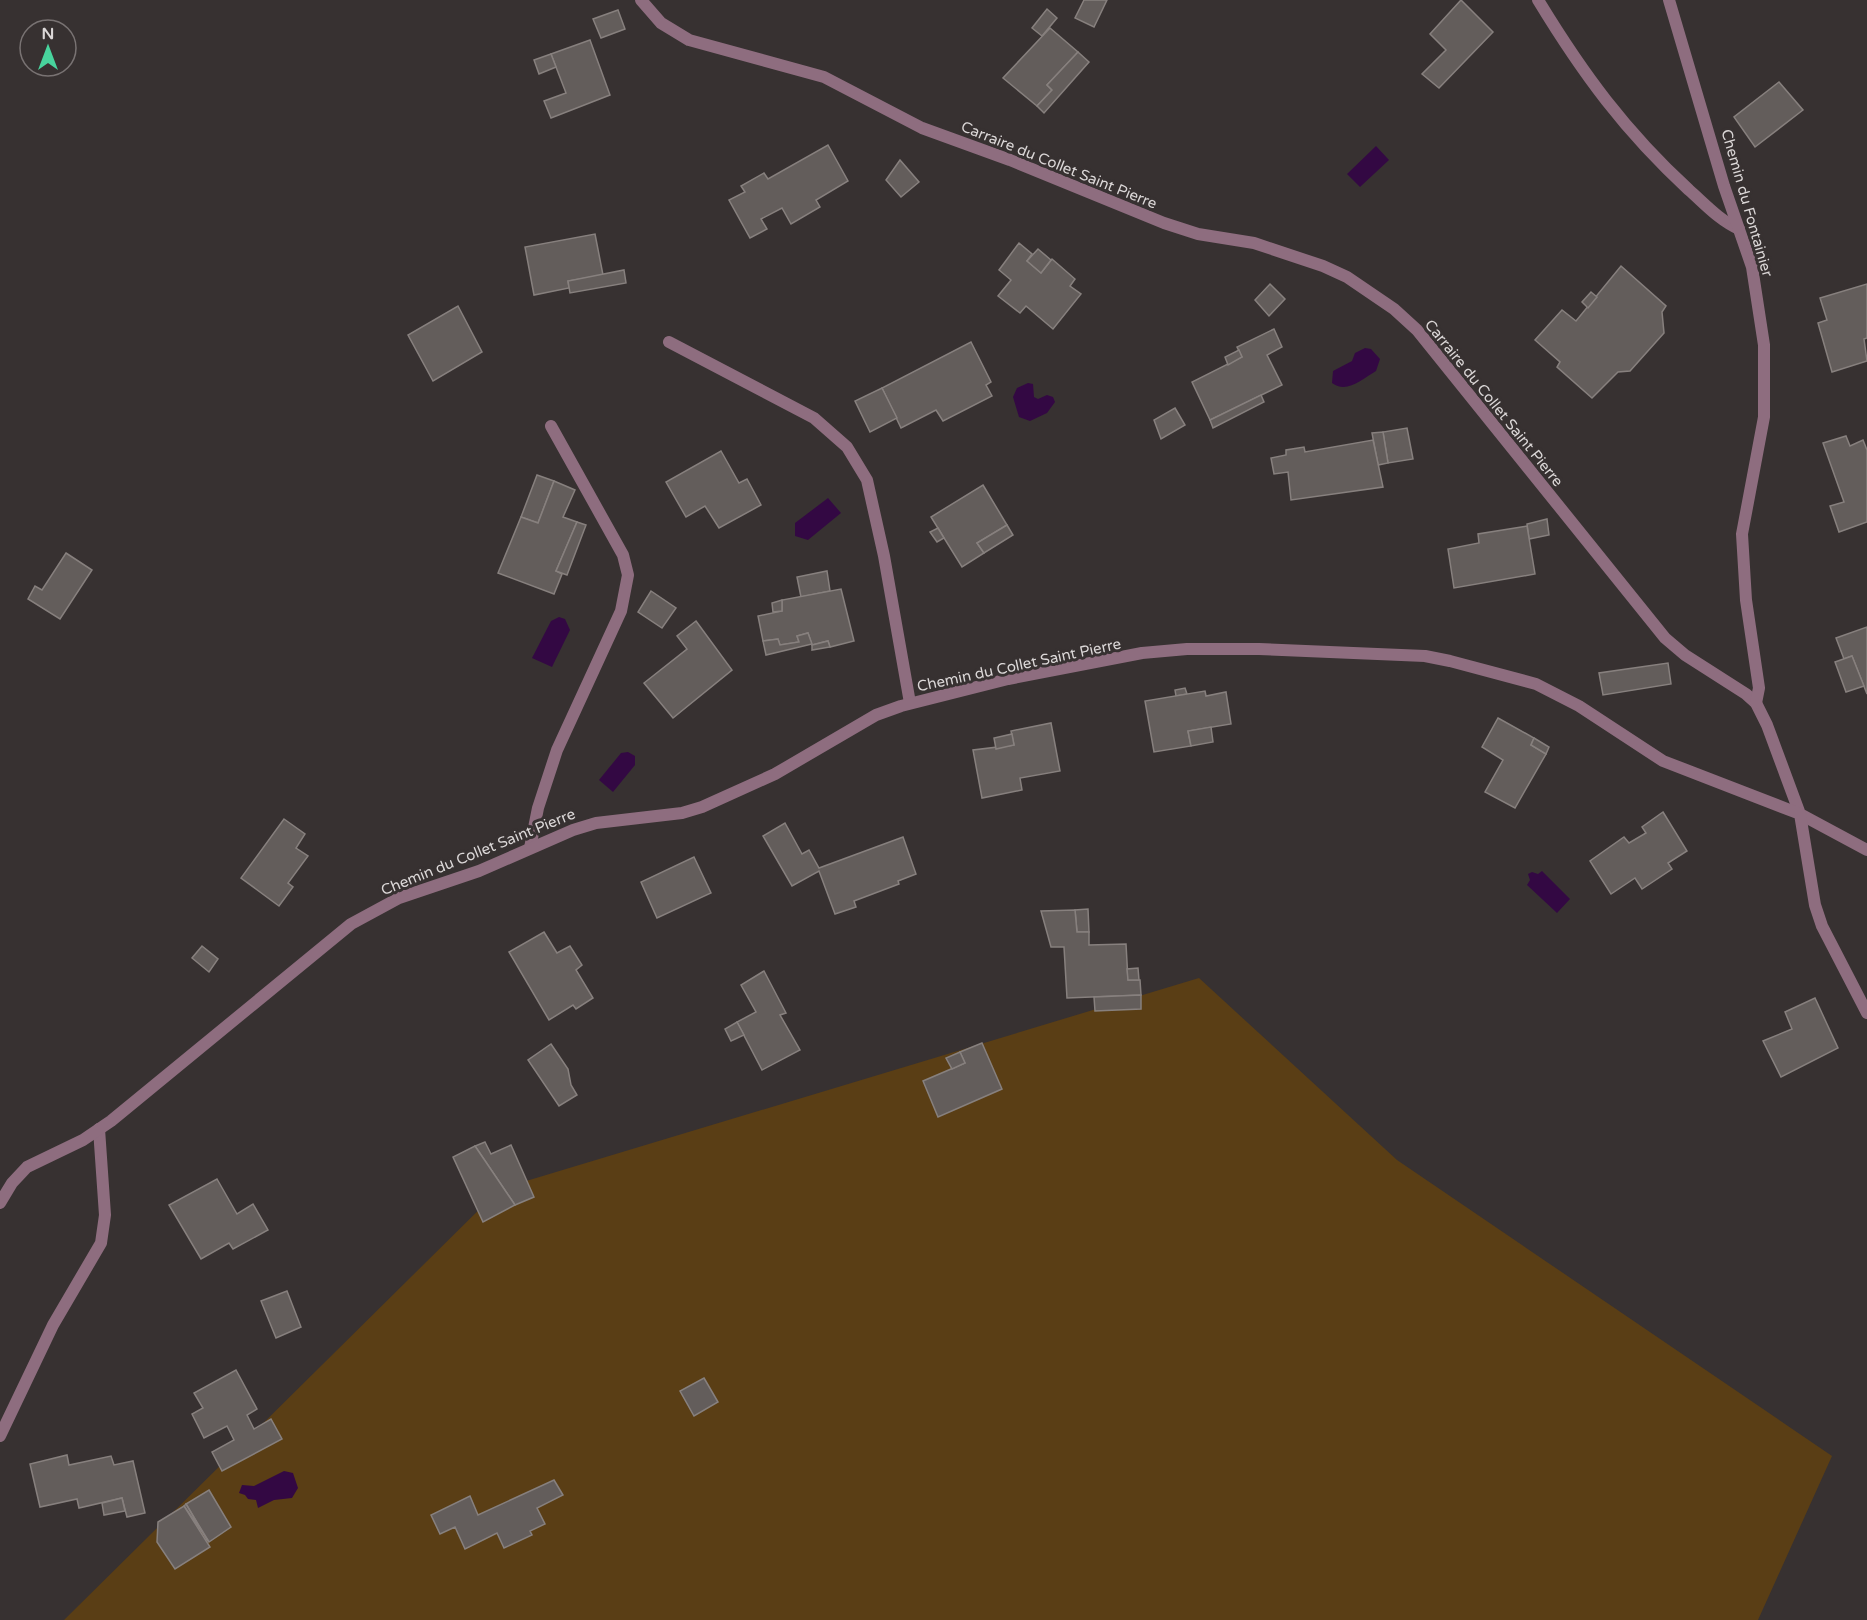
<svg xmlns="http://www.w3.org/2000/svg" width="1867" height="1620" font-family="'Varela Round',sans-serif">
  <rect width="100%" height="100%" fill="#373131"/>
  <path fill="#5a3e15" d="M1199,978L1397,1160L1832,1456L1758,1620H64L500,1189Z"/>
  <g fill="#330843">
    <path d="M1376,146L1389,160L1360,187L1347,174Z"/>
    <path d="M1365,348L1371,349L1380,359L1376,371C1362,379 1347,394 1332,383L1333,371L1352,361L1355,353Z"/>
    <path d="M1028,383L1033,384L1034,397L1038,399L1047,395L1053,397L1055,402L1047,413L1030,421L1019,417L1013,397L1017,388Z"/>
    <path d="M828,498L841,513L808,540L795,536V523Z"/>
    <path d="M559,617L565,619L570,630L552,667L532,658L551,621Z"/>
    <path d="M628,752L635,756V765L613,792L599,780L621,753Z"/>
    <path d="M1542,871L1570,899L1557,913L1527,885L1530,880L1528,874L1532,872L1538,874Z"/>
    <path d="M284,1471L293,1473L298,1488L292,1498L274,1500L258,1508L256,1500L248,1499L245,1495L239,1493L242,1485L254,1486Z"/>
  </g>
  <g fill="#635d5b" stroke="#87807e" stroke-width="1.5">
    <path d="M1084,0H1107L1094,27L1075,18Z"/>
    <path d="M1461,0L1493,32L1439,88L1422,74L1446,50L1430,34Z"/>
    <path d="M1047,9L1057,18L1042,36L1032,28Z"/>
    <path d="M618,10L625,29L601,38L593,19Z"/>
    <path d="M1050,28L1078,52L1047,85L1052,90L1037,106L1003,78Z"/>
    <path d="M590,40L610,95L551,118L544,101L566,93L551,54Z"/>
    <path d="M1078,52L1089,62L1044,113L1037,106L1052,90L1047,85Z"/>
    <path d="M551,54L556,67L539,74L534,60Z"/>
    <path d="M1779,82L1803,110L1755,147L1734,117Z"/>
    <path d="M828,145L848,181L816,200L820,207L791,224L782,208L761,219L767,229L750,238L729,200L745,192L741,186L764,173L768,179Z"/>
    <path d="M900,160L919,182L901,197L886,180Z"/>
    <path d="M595,234L603,275L568,281L569,288L534,295L525,247Z"/>
    <path d="M1019,243L1032,254L1027,261L1041,273L1052,259L1075,279L1070,286L1081,294L1053,329L1026,306L1020,313L998,296L1011,280L999,270Z"/>
    <path d="M1038,249L1051,260L1041,273L1027,261Z"/>
    <path d="M1621,266L1666,306L1662,312L1664,333L1630,371L1618,372L1592,398L1557,367L1560,362L1535,340L1562,310L1576,321Z"/>
    <path d="M624,270L626,283L570,293L568,281Z"/>
    <path d="M1270,284L1285,299L1269,316L1255,300Z"/>
    <path d="M1867,284V338L1864,339L1867,361L1832,372L1818,323L1827,320L1820,298Z"/>
    <path d="M1591,292L1597,297L1588,308L1582,302Z"/>
    <path d="M458,306L482,352L433,381L408,335Z"/>
    <path d="M1274,329L1282,347L1267,355L1282,385L1210,420L1192,382L1242,357L1237,347Z"/>
    <path d="M971,342L991,382L986,385L992,396L943,421L936,410L901,428L882,388Z"/>
    <path d="M1239,350L1242,357L1228,365L1225,357Z"/>
    <path d="M882,388L897,418L870,432L855,401Z"/>
    <path d="M1261,395L1264,402L1213,428L1210,420Z"/>
    <path d="M1175,408L1185,425L1161,439L1154,420Z"/>
    <path d="M1407,428L1413,459L1388,463L1383,432Z"/>
    <path d="M1383,432L1388,463L1378,465L1372,433Z"/>
    <path d="M1846,436L1850,446L1863,440L1867,450V522L1839,532L1830,506L1844,502L1823,443Z"/>
    <path d="M1373,440L1383,487L1291,500L1288,472L1274,474L1271,458L1286,455V450L1304,447L1305,452Z"/>
    <path d="M721,451L739,483L747,479L761,505L719,528L705,506L686,517L666,482Z"/>
    <path d="M537,475L554,481L538,523L521,517Z"/>
    <path d="M554,481L575,490L563,517L577,522L556,571L562,574L554,594L498,573L521,517L538,523Z"/>
    <path d="M983,485L1007,525L977,543L984,553L962,567L931,517Z"/>
    <path d="M1547,519L1549,535L1529,539L1527,524Z"/>
    <path d="M577,522L586,525L567,575L556,571Z"/>
    <path d="M1007,525L1013,535L984,553L977,543Z"/>
    <path d="M1527,526L1535,574L1454,588L1448,549L1479,543L1478,534Z"/>
    <path d="M938,528L944,538L937,542L930,532Z"/>
    <path d="M66,553L92,570L60,619L28,599L35,586L42,590Z"/>
    <path d="M827,571L830,591L801,597L797,577Z"/>
    <path d="M841,589L854,641L830,647L828,641L812,645L808,633L797,636L799,642L780,645L778,639L763,641L758,616L782,611V600Z"/>
    <path d="M651,591L676,608L662,628L638,612Z"/>
    <path d="M782,600V611L773,612L772,603Z"/>
    <path d="M696,621L732,670L673,718L644,683L687,649L677,636Z"/>
    <path d="M1867,627V694L1852,656L1844,659L1836,638Z"/>
    <path d="M808,633L812,644L766,655L763,641L778,639L780,645L799,642L797,636Z"/>
    <path d="M828,641L830,647L812,650V645Z"/>
    <path d="M1852,656L1864,686L1846,692L1835,662Z"/>
    <path d="M1668,663L1671,684L1603,695L1599,673Z"/>
    <path d="M1185,688L1187,694L1176,696L1175,690Z"/>
    <path d="M1205,691L1206,696L1226,692L1231,724L1188,731L1191,746L1154,752L1145,701Z"/>
    <path d="M1498,718L1534,738L1531,745L1546,754L1515,808L1485,792L1503,760L1482,747Z"/>
    <path d="M1051,723L1060,771L1020,778L1022,790L982,798L973,750L1014,745L1011,731Z"/>
    <path d="M1211,727L1213,742L1191,746L1188,731Z"/>
    <path d="M1012,734L1014,745L996,749L994,738Z"/>
    <path d="M1534,738L1549,747L1546,754L1531,745Z"/>
    <path d="M1663,812L1687,851L1668,863L1672,869L1642,889L1635,878L1611,894L1590,861L1624,837L1629,843L1646,833L1642,827Z"/>
    <path d="M284,819L305,834L296,848L308,856L288,883L293,887L279,906L241,878Z"/>
    <path d="M785,823L802,854L809,850L819,868L903,837L916,874L898,881L899,884L854,901L856,907L835,914L819,871L792,886L763,836Z"/>
    <path d="M694,857L711,893L657,918L641,882Z"/>
    <path d="M1088,909L1089,932H1077L1075,910Z"/>
    <path d="M1075,910L1077,932H1089V945L1126,944L1128,980H1140L1141,995L1067,998L1064,947H1051L1041,911Z"/>
    <path d="M544,932L557,953L570,946L582,965L576,970L593,998L576,1009L573,1005L549,1020L509,952Z"/>
    <path d="M202,946L218,959L209,972L192,958Z"/>
    <path d="M1138,968L1139,980H1128L1127,969Z"/>
    <path d="M764,971L786,1013L780,1015L800,1050L762,1070L737,1022L756,1012L741,985Z"/>
    <path d="M1141,995V1009L1095,1011L1094,997Z"/>
    <path d="M1815,998L1838,1048L1781,1077L1763,1041L1792,1029L1785,1012Z"/>
    <path d="M737,1022L744,1035L731,1041L725,1029Z"/>
    <path d="M982,1043L1002,1089L938,1117L923,1081L965,1063L960,1052Z"/>
    <path d="M551,1044L568,1069L571,1085L577,1095L559,1106L528,1060Z"/>
    <path d="M960,1052L965,1063L952,1069L946,1058Z"/>
    <path d="M485,1142L491,1154L511,1145L534,1197L515,1205L475,1146Z"/>
    <path d="M475,1146L515,1205L483,1222L453,1157Z"/>
    <path d="M217,1179L237,1214L253,1204L268,1230L233,1249L229,1243L201,1259L169,1205Z"/>
    <path d="M287,1291L301,1327L276,1338L261,1301Z"/>
    <path d="M236,1370L257,1409L247,1415L254,1429L271,1419L282,1439L222,1471L212,1452L234,1440L227,1426L204,1438L192,1414L203,1408L194,1393Z"/>
    <path d="M704,1378L718,1402L694,1416L680,1391Z"/>
    <path d="M67,1455L69,1465L111,1456L114,1465L133,1461L145,1513L127,1517L122,1498L79,1508L77,1499L40,1507L30,1464Z"/>
    <path d="M554,1480L563,1495L537,1508L545,1524L530,1531L532,1535L504,1548L497,1533L465,1549L455,1527L440,1534L431,1515L470,1496L478,1515Z"/>
    <path d="M209,1490L231,1527L209,1542L186,1504Z"/>
    <path d="M122,1498L125,1511L104,1515L102,1503Z"/>
    <path d="M186,1504L207,1540L209,1542L184,1506Z"/>
    <path d="M184,1506L210,1547L175,1569L157,1542L158,1522Z"/>
  </g>
  <g fill="none" stroke-linecap="round" stroke-linejoin="round">
    <g stroke="#8e6d7f" stroke-width="12">
      <path d="M1538,0C1583,74 1625,131 1689,190C1705,204 1719,220 1739,229"/>
      <path d="M669,342L814,418L847,447L867,480L884,556L910,703"/>
      <path d="M530,848L538,808L557,750L621,611L628,575L623,555L551,426"/>
      <path d="M0,1436L53,1325L101,1243L105,1215L99,1129"/>
    </g>
    <g stroke="#8e6d7f" stroke-width="12">
      <path d="M641,0L661,23L689,40L824,77L922,128L1010,160L1164,223L1198,234L1254,243L1323,266L1347,277L1394,309L1417,330L1665,638L1685,655L1746,694L1756,703L1767,725L1800,814L1867,850"/>
      <path d="M1669,0L1724,186L1752,267L1764,345V417L1742,534L1746,600L1759,688L1756,703"/>
      <path d="M0,1203L12,1183L27,1167L83,1140L111,1121L351,924L399,898L479,871L573,830L596,823L682,813L702,807L775,774L876,715L901,706L1008,679L1142,653L1187,649H1259L1425,656L1450,661L1536,684L1579,706L1663,761L1800,814L1815,905L1822,926L1867,1013"/>
    </g>
  </g>
  <g text-anchor="middle" stroke-width="6" stroke-linejoin="round" paint-order="stroke">
    <g font-size="15" fill="#dbd7d7" stroke="#373131">
      <text transform="translate(1059 165) rotate(22)" y="5">Carraire du Collet Saint Pierre</text>
      <text transform="translate(1747 203) rotate(74)" y="5">Chemin du Fontainier</text>
      <text transform="translate(1494 403) rotate(51)" y="5">Carraire du Collet Saint Pierre</text>
      <text transform="translate(1019 665) rotate(-12)" y="5">Chemin du Collet Saint Pierre</text>
      <text transform="translate(478 852) rotate(-22)" y="5">Chemin du Collet Saint Pierre</text>
    </g>
  </g>
  <g transform="translate(48 48)"><circle r="28" fill="#373131" stroke="#797373" stroke-width="1.5"/>
  <path d="M0-4.5L10 22L0 15L-10 22Z" fill="#48d49d"/>
  <text y="-9" font-size="16" font-weight="bold" text-anchor="middle" fill="#dbd7d7">N</text>
  </g>
</svg>
